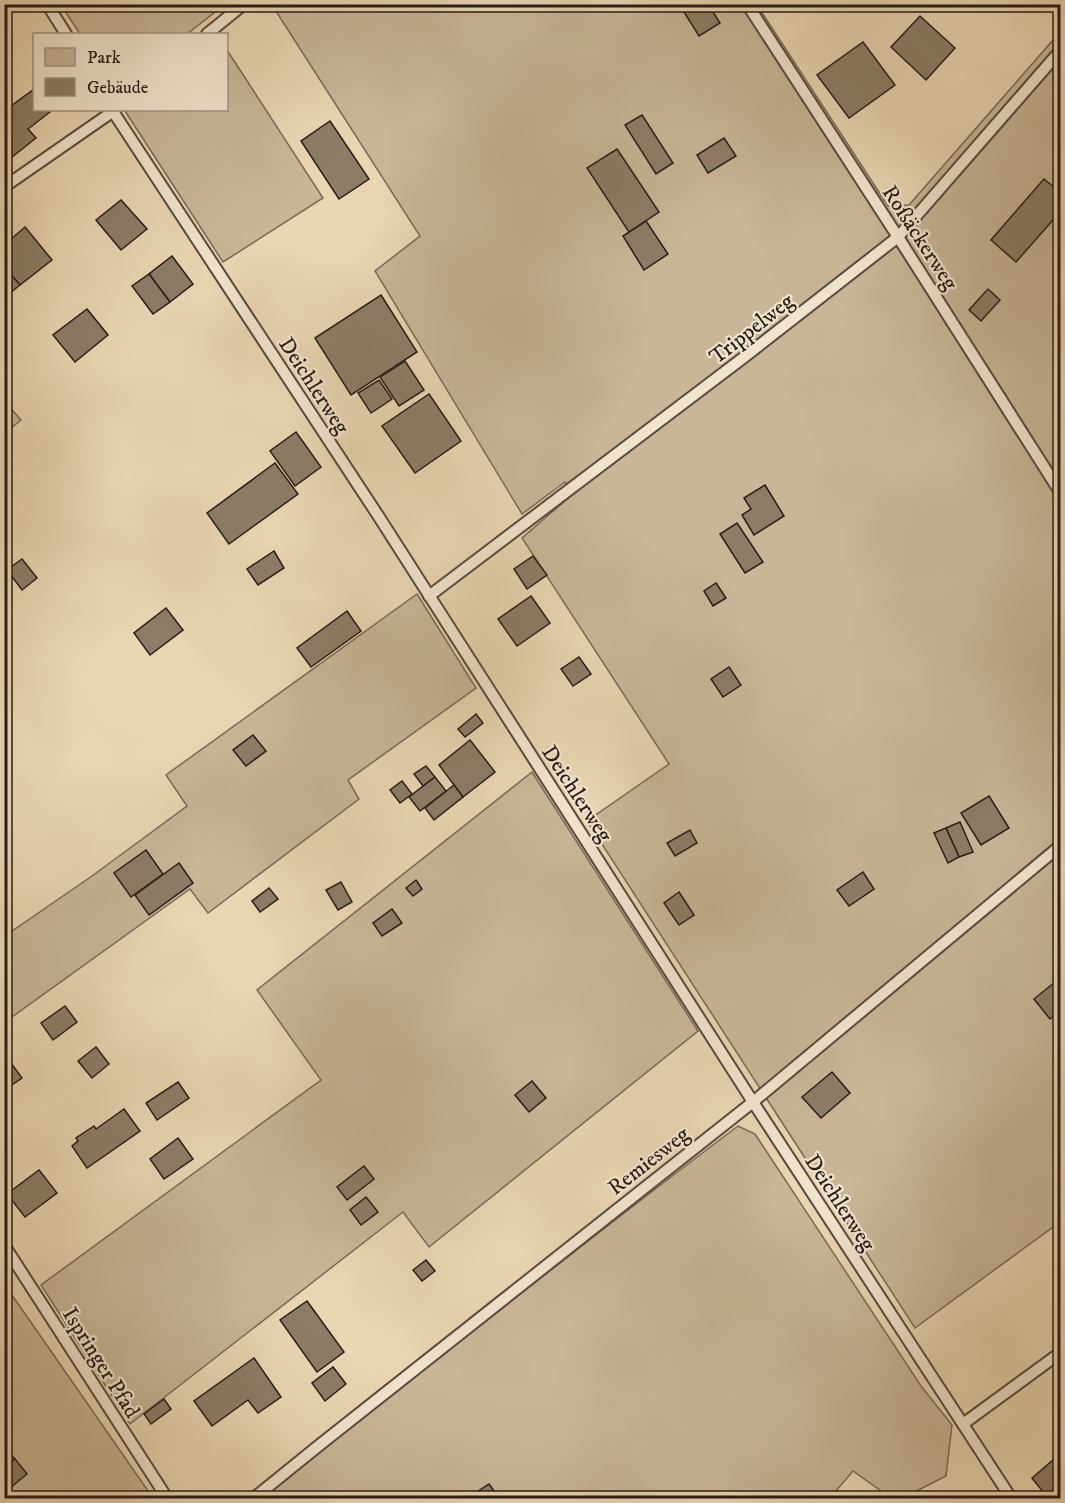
<svg xmlns="http://www.w3.org/2000/svg" width="1065" height="1503" font-family="'IM FELL DW Pica',serif">
  <rect width="100%" height="100%" fill="#e9d6b2"/>
  <filter id="stains"><feTurbulence type="fractalNoise" baseFrequency=".00333" numOctaves="4"/><feColorMatrix values="0 0 0 0 .2 0 0 0 0 .09 0 0 0 0 .02 0 0 0 .5 -.17"/></filter>
  <radialGradient id="worn" r=".72"><stop offset=".6" stop-color="#630" stop-opacity="0"/><stop offset="1" stop-color="#630" stop-opacity=".3"/></radialGradient>
  <g fill="#c8b697" stroke="#786956" stroke-width="1.5">
    <path d="M61,5H224L187,34H80Z"/>
    <path d="M272,5H757L888,206L909,205L1060,32V1222L915,1328L587,821L669,764L522,538L573,494L565,482L522,514L375,271L420,236Z"/>
    <path d="M227,50L323,198L223,262L125,111L127,110H226Z"/>
    <path d="M4,401L21,420L5,433H4Z"/>
    <path d="M417,594L476,688L348,780L359,799L208,913L190,889L5,1022V936L92,876L187,806L166,775Z"/>
    <path d="M532,772L698,1031L429,1247L403,1212L130,1424L41,1285L321,1080L257,990Z"/>
    <path d="M738,1126L755,1134L921,1386L952,1425L946,1476L903,1498H891L853,1471L830,1498H259C419,1375 576,1248 738,1126Z"/>
    <path d="M5,1285L153,1498H5Z"/>
  </g>
  <g fill="#8c7d67" stroke="#281c15" stroke-width="1.5">
    <path d="M679,4H708L720,23L699,36Z"/>
    <path d="M920,16L955,48L926,80L891,47Z"/>
    <path d="M863,42L895,85L849,118L817,75Z"/>
    <path d="M33,90L34,92V110H48L50,112L28,129L36,138L7,161L4,158V122L12,115L7,109Z"/>
    <path d="M642,115L673,163L656,174L625,125Z"/>
    <path d="M330,121L369,179L339,199L301,141Z"/>
    <path d="M724,138L736,156L708,173L697,155Z"/>
    <path d="M617,149L659,212L629,232L587,168Z"/>
    <path d="M1044,179L1060,192V212L1016,262L991,240Z"/>
    <path d="M121,200L147,229L121,250L96,220Z"/>
    <path d="M646,221L668,254L644,270L623,236Z"/>
    <path d="M25,227L52,260L20,285L4,267V245Z"/>
    <path d="M172,256L193,284L170,302L149,274Z"/>
    <path d="M4,267L20,285L4,298Z"/>
    <path d="M149,274L170,302L153,314L132,286Z"/>
    <path d="M988,289L1000,300L981,321L969,310Z"/>
    <path d="M381,295L417,352L351,395L315,338Z"/>
    <path d="M87,309L108,335L75,362L53,335Z"/>
    <path d="M405,361L424,390L399,406L380,377Z"/>
    <path d="M379,380L392,399L371,413L358,393Z"/>
    <path d="M429,394L461,441L415,473L382,426Z"/>
    <path d="M296,432L321,467L295,486L270,451Z"/>
    <path d="M275,463L298,494L229,544L207,513Z"/>
    <path d="M765,485L784,516L754,535L742,515L751,509L744,498Z"/>
    <path d="M737,523L763,562L745,573L720,534Z"/>
    <path d="M274,551L284,568L258,585L247,569Z"/>
    <path d="M533,556L547,575L527,589L514,569Z"/>
    <path d="M22,559L37,578L22,590L7,570Z"/>
    <path d="M716,583L726,598L713,606L704,591Z"/>
    <path d="M531,596L550,623L517,646L498,619Z"/>
    <path d="M166,608L183,630L150,655L134,633Z"/>
    <path d="M347,611L361,631L311,667L297,648Z"/>
    <path d="M579,657L591,674L573,686L561,669Z"/>
    <path d="M729,667L741,685L723,697L711,679Z"/>
    <path d="M476,714L483,723L465,737L458,729Z"/>
    <path d="M253,735L266,751L246,766L233,750Z"/>
    <path d="M470,740L495,772L463,797L439,765Z"/>
    <path d="M426,766L435,777L423,786L414,774Z"/>
    <path d="M435,777L446,791L420,811L409,797Z"/>
    <path d="M402,781L412,794L400,803L390,790Z"/>
    <path d="M454,785L463,797L434,820L425,808Z"/>
    <path d="M989,796L1009,828L981,845L961,813Z"/>
    <path d="M960,822L973,852L959,857L946,828Z"/>
    <path d="M946,828L959,857L948,863L934,833Z"/>
    <path d="M690,830L697,843L675,856L667,843Z"/>
    <path d="M146,850L163,874L131,897L114,873Z"/>
    <path d="M179,863L193,883L149,915L135,895Z"/>
    <path d="M863,872L874,889L849,906L837,890Z"/>
    <path d="M416,880L422,889L413,896L406,888Z"/>
    <path d="M341,882L352,902L338,910L326,890Z"/>
    <path d="M269,888L278,899L260,912L252,901Z"/>
    <path d="M679,892L694,915L679,925L664,903Z"/>
    <path d="M392,909L402,923L382,936L373,923Z"/>
    <path d="M1060,978V1011L1050,1019L1034,999Z"/>
    <path d="M65,1006L77,1022L53,1040L41,1023Z"/>
    <path d="M96,1047L109,1064L92,1078L78,1061Z"/>
    <path d="M5,1055L22,1078L4,1090V1056Z"/>
    <path d="M832,1072L850,1093L821,1118L802,1097Z"/>
    <path d="M532,1081L546,1098L529,1112L515,1095Z"/>
    <path d="M178,1082L189,1098L157,1120L146,1103Z"/>
    <path d="M124,1109L140,1131L87,1168L72,1146L78,1141L76,1138L94,1126L96,1129Z"/>
    <path d="M178,1138L193,1159L164,1179L150,1159Z"/>
    <path d="M364,1166L374,1179L347,1200L337,1187Z"/>
    <path d="M39,1170L57,1193L25,1217L7,1194Z"/>
    <path d="M366,1197L378,1212L361,1225L350,1210Z"/>
    <path d="M426,1260L435,1271L422,1281L413,1270Z"/>
    <path d="M307,1301L344,1352L317,1372L280,1320Z"/>
    <path d="M254,1358L281,1397L258,1413L248,1400L212,1426L194,1401Z"/>
    <path d="M333,1367L346,1384L325,1401L312,1383Z"/>
    <path d="M164,1399L171,1409L151,1424L144,1414Z"/>
    <path d="M4,1447L15,1459L4,1468Z"/>
    <path d="M1060,1454V1490L1048,1498L1032,1478Z"/>
    <path d="M15,1459L27,1474L10,1488L4,1482V1468Z"/>
    <path d="M489,1484L499,1498H477L474,1494Z"/>
  </g>
  <g fill="none" stroke-linecap="round" stroke-linejoin="round">
    <g stroke="#584a3c" stroke-width="14">
      <g id="lane">
        <path d="M47,4L66,34"/>
        <path d="M747,4L898,237L1060,492"/>
        <path d="M207,34L244,4"/>
        <path d="M112,110L379,517L753,1102L1011,1498"/>
        <path d="M4,187L115,110"/>
        <path d="M429,596L743,358L898,237L1060,51"/>
        <path d="M4,1245L167,1498"/>
        <path d="M963,1424L1060,1353"/>
        <path d="M254,1498L317,1447L753,1102L1060,846"/>
      </g>
    </g>
    <use href="#lane" stroke="#f1e4cd" stroke-width="10"/>
  </g>
  <g text-anchor="middle" stroke-width="4.5" stroke-linejoin="round" paint-order="stroke">
    <g font-size="22" fill="#281c15" stroke="#f1e4cd">
      <text transform="translate(921 237) rotate(57)" y="8">Roßäckerweg</text>
      <text transform="translate(751 328) rotate(-38)" y="8">Trippelweg</text>
      <text transform="translate(315 385) rotate(57)" y="8">Deichlerweg</text>
      <text transform="translate(578 793) rotate(57)" y="8">Deichlerweg</text>
      <text transform="translate(648 1160) rotate(-38)" y="8">Remiesweg</text>
      <text transform="translate(841 1202) rotate(57)" y="8">Deichlerweg</text>
      <text transform="translate(102 1362) rotate(58)" y="8">Ispringer Pfad</text>
    </g>
  </g>
  <rect width="1065" height="1503" fill="none" stroke="#e9d6b2" stroke-width="24"/>
  <rect x="6" y="6" width="1053" height="1491" fill="none" stroke="#281c15" stroke-width="3"/>
  <rect x="12" y="12" width="1041" height="1479" fill="none" stroke="#281c15" stroke-width="1.5"/>
  <rect x="33" y="33" width="195" height="78" fill="#f1e4cd" stroke="#a19483" stroke-width="1.5"/>
  <rect x="45" y="48" width="30" height="18" fill="#c8b697" stroke="#a19483" stroke-width="1.5"/>
  <text x="87" y="63" font-size="18" fill="#281c15">Park</text>
  <rect x="45" y="78" width="30" height="18" fill="#8c7d67" stroke="#a19483" stroke-width="1.5"/>
  <text x="87" y="93" font-size="18" fill="#281c15">Gebäude</text>
  <rect width="100%" height="100%" filter="url(#stains)"/>
  <rect width="100%" height="100%" fill="url(#worn)"/>
</svg>
